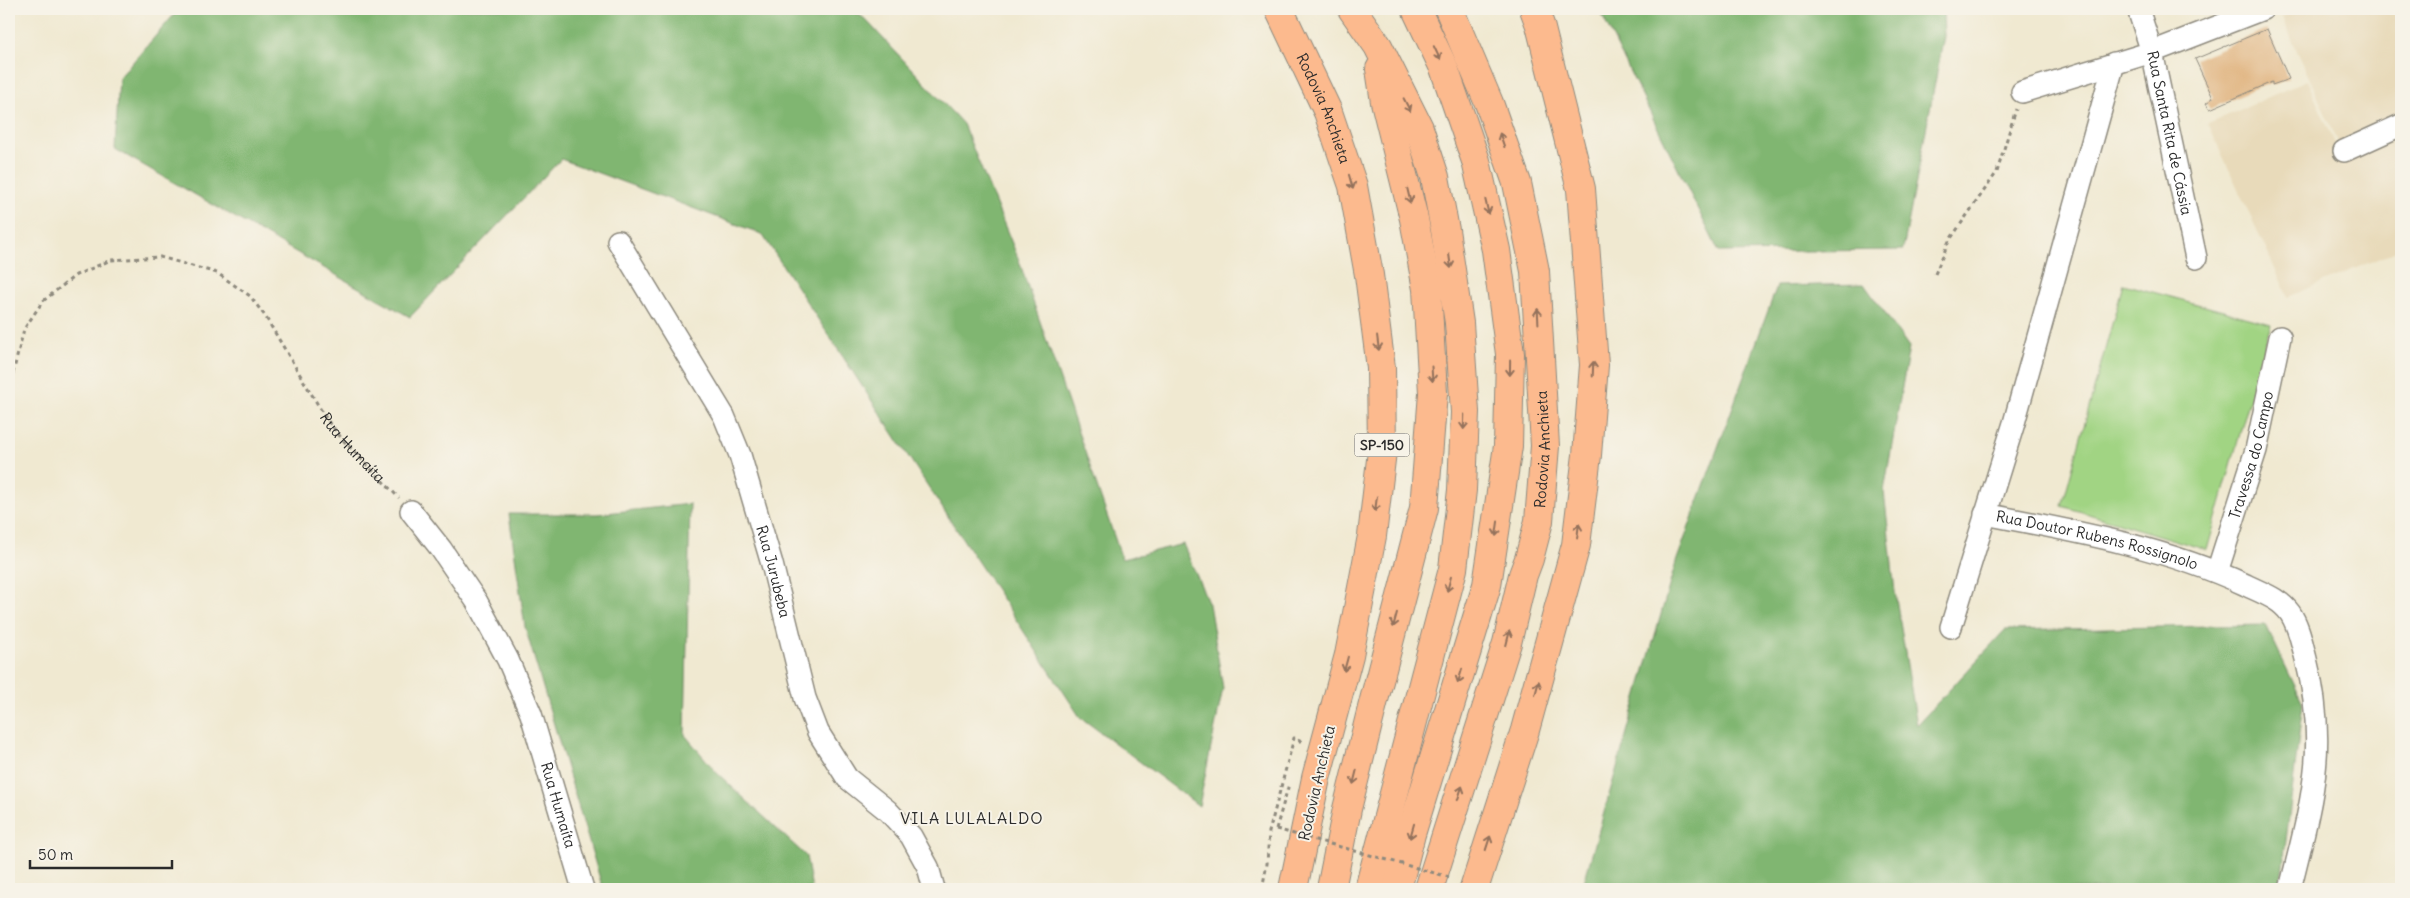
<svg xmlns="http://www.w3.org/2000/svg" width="2410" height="898" font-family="Delius,sans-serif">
  <rect width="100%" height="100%" fill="#f7f3e8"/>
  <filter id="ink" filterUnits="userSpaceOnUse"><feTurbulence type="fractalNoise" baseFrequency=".02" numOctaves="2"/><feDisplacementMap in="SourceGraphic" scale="10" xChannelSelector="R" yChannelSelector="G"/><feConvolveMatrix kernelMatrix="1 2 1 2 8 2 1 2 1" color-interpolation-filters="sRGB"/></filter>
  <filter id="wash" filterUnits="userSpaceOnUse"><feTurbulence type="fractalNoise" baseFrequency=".0096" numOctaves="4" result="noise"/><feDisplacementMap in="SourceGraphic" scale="20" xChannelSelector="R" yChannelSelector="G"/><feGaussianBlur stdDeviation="1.12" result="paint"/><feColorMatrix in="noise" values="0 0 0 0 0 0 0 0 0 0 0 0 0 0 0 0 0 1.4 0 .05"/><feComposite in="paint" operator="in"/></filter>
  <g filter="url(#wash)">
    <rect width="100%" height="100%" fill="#f0e9d1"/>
    <g fill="#e8daba">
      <path d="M2301,9H2401V117L2339,144L2282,17Z"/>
      <path d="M2307,80L2337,148L2401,123V249L2288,297L2208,124Z"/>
    </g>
    <path fill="#a1d483" stroke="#668057" d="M2123,284L2271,324L2207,550L2062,506Z"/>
    <g fill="#80b671" stroke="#56704e">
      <path d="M179,9H851L865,19L963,124L1018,258L1122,559L1183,544L1209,604L1223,688L1199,806L1080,717L762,234L561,159L410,317L115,149L119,78Z"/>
      <path d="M1599,9H1943L1944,36L1903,250L1719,252Z"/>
      <path d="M1864,284L1909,347L1884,491L1895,592L1917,725L2005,630L2266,625L2303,703L2280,889H1582L1676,562L1777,286Z"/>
      <path d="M690,504L685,735L717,773L806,856L812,889H603L525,627L509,514H597Z"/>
    </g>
    <g id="blocks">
      <path fill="#e1b683" d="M2267,29L2289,79L2272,85V82L2210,109L2206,103L2213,98L2195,59Z"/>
    </g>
  </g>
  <g filter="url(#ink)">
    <use href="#blocks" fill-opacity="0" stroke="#8e8a7e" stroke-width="1"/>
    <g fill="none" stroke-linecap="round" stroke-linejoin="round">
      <g stroke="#8e8a7e" stroke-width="24">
        <g id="minor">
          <path id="s2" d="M2138,9L2152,52L2196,258"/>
          <path d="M2022,92L2152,52L2263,9"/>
          <path d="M2344,151L2401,125"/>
          <path id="s3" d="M618,241L724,416L740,455L772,564L805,698L818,732L847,778L888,811L911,836L928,867L934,889"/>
          <path id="s4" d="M411,511L441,549L477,602L508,660L531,714L583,889"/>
          <path id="s5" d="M1985,514C2074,531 2164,547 2246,585C2262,593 2279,598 2290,613C2299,626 2302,644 2306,659C2329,748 2311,803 2290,889"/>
          <path id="s6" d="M2217,572L2256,450L2280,337"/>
          <path d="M1951,627L2014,423L2114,63"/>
        </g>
      </g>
      <g stroke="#8e8a7e" stroke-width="30">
        <g id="highway">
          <path id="s7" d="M1279,9L1328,112L1353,186L1369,275L1381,368L1382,451L1372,536L1349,655L1316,778L1293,889"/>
          <path d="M1352,9L1378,46L1419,128L1435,177L1445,230L1459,323L1465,412L1462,490L1453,569L1369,889"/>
          <path d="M1331,889L1347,809L1373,704L1424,508L1433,393L1427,289L1414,219L1385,102L1380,69"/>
          <path d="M1397,889L1411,834L1487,585L1508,446L1510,354L1496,250L1476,161L1444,68L1416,9"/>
          <path id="s8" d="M1429,889L1507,643L1523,575L1529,559L1539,521L1545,446L1535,271L1517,183L1489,103L1449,9"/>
          <path d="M1474,889L1525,730L1576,545L1587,455L1594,365L1581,189L1540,25L1534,9"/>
        </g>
      </g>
      <g stroke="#8e8a7e" stroke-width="3" stroke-dasharray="4 4" stroke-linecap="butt">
        <path d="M1935,274L1949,241L1997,172L2016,109"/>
        <path id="s1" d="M9,389L24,329L43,301L76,275L111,260L160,257L217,273L250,296L265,316L327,420L343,440L399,498"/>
        <path d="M1276,829L1289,784"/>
        <path d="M1262,889L1267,864L1269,832L1294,738H1298L1301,742"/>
      </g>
      <use href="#minor" stroke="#fff" stroke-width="21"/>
      <use href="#highway" stroke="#fcba8e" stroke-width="28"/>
      <path stroke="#8e8a7e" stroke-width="3" stroke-dasharray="4 4" stroke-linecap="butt" d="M1276,829L1449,877"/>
    </g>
    <defs><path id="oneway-shaft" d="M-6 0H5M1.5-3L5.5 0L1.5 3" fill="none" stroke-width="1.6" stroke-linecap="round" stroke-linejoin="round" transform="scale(1.25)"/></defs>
    <g stroke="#94725c">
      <use href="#oneway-shaft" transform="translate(1437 53) rotate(65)"/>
      <use href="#oneway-shaft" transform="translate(1407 105) rotate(63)"/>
      <use href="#oneway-shaft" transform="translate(1502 140) rotate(-109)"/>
      <use href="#oneway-shaft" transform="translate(1351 182) rotate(74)"/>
      <use href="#oneway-shaft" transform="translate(1409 196) rotate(77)"/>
      <use href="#oneway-shaft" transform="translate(1487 207) rotate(77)"/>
      <use href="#oneway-shaft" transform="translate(1450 261) rotate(82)"/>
      <use href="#oneway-shaft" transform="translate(1538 316) rotate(-93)"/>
      <use href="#oneway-shaft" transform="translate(1378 343) rotate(83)"/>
      <use href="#oneway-shaft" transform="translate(1510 368) rotate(91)"/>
      <use href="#oneway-shaft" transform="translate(1593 369) rotate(-88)"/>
      <use href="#oneway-shaft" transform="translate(1432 374) rotate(86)"/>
      <use href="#oneway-shaft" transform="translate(1464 422) rotate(92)"/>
      <use href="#oneway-shaft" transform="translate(1376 504) rotate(97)"/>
      <use href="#oneway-shaft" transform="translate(1497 529) rotate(98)"/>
      <use href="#oneway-shaft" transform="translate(1578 531) rotate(-83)"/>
      <use href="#oneway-shaft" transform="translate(1449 584) rotate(105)"/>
      <use href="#oneway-shaft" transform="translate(1395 620) rotate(105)"/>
      <use href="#oneway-shaft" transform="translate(1508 638) rotate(-76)"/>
      <use href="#oneway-shaft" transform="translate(1346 664) rotate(105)"/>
      <use href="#oneway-shaft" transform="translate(1460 676) rotate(107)"/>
      <use href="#oneway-shaft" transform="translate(1537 688) rotate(-75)"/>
      <use href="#oneway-shaft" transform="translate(1355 777) rotate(104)"/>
      <use href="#oneway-shaft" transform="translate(1460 793) rotate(-72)"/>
      <use href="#oneway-shaft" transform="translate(1412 831) rotate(106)"/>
      <use href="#oneway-shaft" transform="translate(1488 843) rotate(-72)"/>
    </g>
  </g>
  <g text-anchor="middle" stroke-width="4" stroke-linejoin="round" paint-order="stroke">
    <rect fill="#f7f3e8" stroke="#686764" stroke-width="1" x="1354.5" y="433.5" width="55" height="23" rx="4"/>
    <g font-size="14" font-weight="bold" fill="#2b2b2b">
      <text x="1382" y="450">SP-150</text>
    </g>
    <g font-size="15" fill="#2b2b2b" stroke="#f7f3e8">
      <text dy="5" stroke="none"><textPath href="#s7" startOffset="109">Rodovia Anchieta</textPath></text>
      <text dy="5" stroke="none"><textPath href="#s2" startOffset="128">Rua Santa Rita de Cássia</textPath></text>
      <text dy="5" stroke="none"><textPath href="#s1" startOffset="508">Rua Humaíta</textPath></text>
      <text dy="5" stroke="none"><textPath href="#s8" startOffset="456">Rodovia Anchieta</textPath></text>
      <text dy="5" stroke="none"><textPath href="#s6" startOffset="122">Travessa do Campo</textPath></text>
      <text dy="5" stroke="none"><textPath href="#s5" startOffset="115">Rua Doutor Rubens Rossignolo</textPath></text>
      <text dy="5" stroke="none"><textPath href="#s3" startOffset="368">Rua Jurubeba</textPath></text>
      <text transform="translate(1317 783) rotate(-77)" y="5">Rodovia Anchieta</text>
      <text dy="5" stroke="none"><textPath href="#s4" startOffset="332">Rua Humaíta</textPath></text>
    </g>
    <g font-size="16" letter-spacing="1" fill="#2b2b2b" stroke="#f7f3e8">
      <text x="972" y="824">VILA LULALALDO</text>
    </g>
  </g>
  <rect width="2410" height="898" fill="none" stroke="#f7f3e8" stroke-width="30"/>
  <path d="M30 860v8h142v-8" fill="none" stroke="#2b2b2b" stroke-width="2.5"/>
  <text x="38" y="860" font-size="15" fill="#2b2b2b" stroke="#f7f3e8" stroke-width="4" paint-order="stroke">50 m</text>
</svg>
